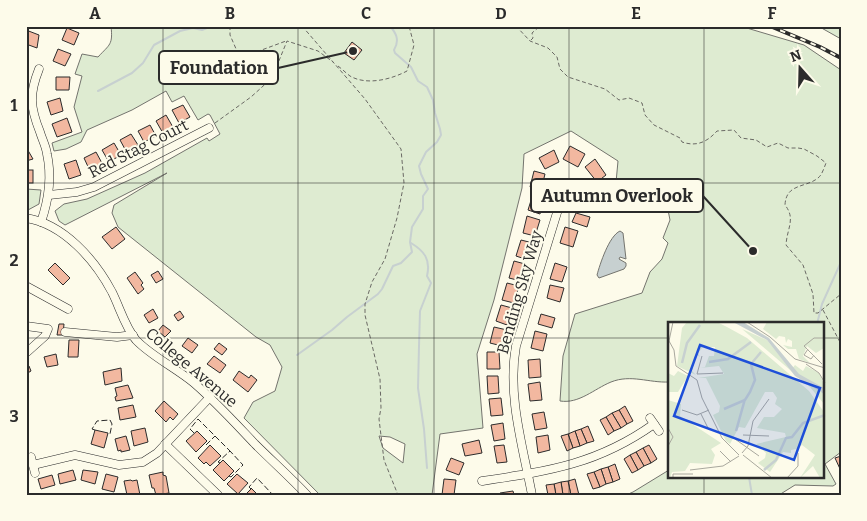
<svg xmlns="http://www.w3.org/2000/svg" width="867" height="521" font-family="Bitter,serif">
  <rect width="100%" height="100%" fill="#fdfbea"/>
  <g fill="#deebd1" stroke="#74746e" fill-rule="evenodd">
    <path d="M111,26H740L804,45L841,70V452L825,464L836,484L833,486L795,485L779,495H626L633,492L669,470L670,477H823V324H670L669,382C649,383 631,374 611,382C594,389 579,404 560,401L563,356L575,314L642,293L650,272L662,259L668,243L663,238L670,220L668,210L656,205L629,207L614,204L618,161L571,131L524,154L522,188L494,300L477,354L483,428L440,434L432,495H320L244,418L253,402L275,391L282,367L270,345L256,337L118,227L112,213L114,205L167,173L65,225L59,221L55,211L64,204L87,199L145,173L207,138L209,141L220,134L210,115L208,114L198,120L184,96L172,102L166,91L132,110L87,130L81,142L66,149L54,151L52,143L82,132L74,107L82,76L75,74L82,54L98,57C110,44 113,45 111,26ZM379,436L390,437L405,444L403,463L383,448Z"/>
    <path d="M818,26H841V39Z"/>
    <path d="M26,189L41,190L39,204L28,210H26Z"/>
  </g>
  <path fill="#c7d0d0" stroke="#74746e" d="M620,231L623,233L626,259L620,257L619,259L626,263V266L624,269L599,278L597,275C600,264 609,236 620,231Z"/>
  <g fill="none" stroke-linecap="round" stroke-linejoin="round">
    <g stroke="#c7d0d0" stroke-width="2">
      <path d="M98,91L132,73L143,63L154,45L180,31L193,28L202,30L212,26"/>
      <path d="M411,243C424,251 431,259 427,276L431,283L420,311L419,346L418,388L424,429L427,468"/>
      <path d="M817,324L822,304L841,262"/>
      <path d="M297,355L332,330L347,317L378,294L382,289L393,266L401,263L412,252L410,242L412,227L423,209V196L428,189L421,174L419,166L426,152L437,142L441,135L440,129L435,113L433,100L427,87L418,81L411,67L395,53L394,50C400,40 396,33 390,26"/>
      <path d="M749,477L752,495"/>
    </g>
  </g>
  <g fill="#f2b8a0" stroke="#2b2b2b">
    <path d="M67,28L79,33L74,45L62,40Z"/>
    <path d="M26,30L39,35L37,48L26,44Z"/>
    <path d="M352,42L362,50L354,60L344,53Z"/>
    <path d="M58,49L71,54L65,66L53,61Z"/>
    <path d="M56,77H70L69,90H56Z"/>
    <path d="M60,98L63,111L51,115L47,102Z"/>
    <path d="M183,105L190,117L179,123L172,110Z"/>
    <path d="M166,115L174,129L164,135L156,121Z"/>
    <path d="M67,118L72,132L57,137L52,124Z"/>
    <path d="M150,125L156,136L144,142L138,131Z"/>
    <path d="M131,134L138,145L126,151L120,140Z"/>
    <path d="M114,143L121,155L109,162L102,150Z"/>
    <path d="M570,146L585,154L578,167L563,159Z"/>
    <path d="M26,147L33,159L26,161Z"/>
    <path d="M554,150L559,162L545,169L539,158Z"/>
    <path d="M96,152L103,165L90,171L84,158Z"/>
    <path d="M595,159L606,175L597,182L585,167Z"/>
    <path d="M76,160L81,175L69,179L64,164Z"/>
    <rect x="26" y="170" width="7" height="13"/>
    <path d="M534,171L545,174L541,190L530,187Z"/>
    <path d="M533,194L544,197L540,214L528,210Z"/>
    <path d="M576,213L590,217L587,227L572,222Z"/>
    <path d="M527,216L540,220L535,236L523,233Z"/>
    <path d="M116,227L125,239L112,249L102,237Z"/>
    <path d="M565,227L578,231L573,247L560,243Z"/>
    <path d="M521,240L533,243L528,260L516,256Z"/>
    <path d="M514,261L525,264L521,281L509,278Z"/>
    <path d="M55,263L70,278L63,285L48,270Z"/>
    <path d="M555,263L567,267L562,282L550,279Z"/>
    <path d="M158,271L163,279L156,283L151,275Z"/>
    <path d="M135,272L143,283L141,285L144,289L138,294L127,278Z"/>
    <path d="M507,283L519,286L514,303L502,300Z"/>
    <path d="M550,285L564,288L560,302L547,298Z"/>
    <path d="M501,305L512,308L507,325L496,321Z"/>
    <path d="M153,309L158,318L149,323L144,315Z"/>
    <path d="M180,311L184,317L178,321L174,315Z"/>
    <path d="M541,314L555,318L552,328L538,324Z"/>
    <path d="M59,324H64L63,335H57Z"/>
    <path d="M163,325L171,331L165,337L158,331Z"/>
    <path d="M494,327L507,330L502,346L490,343Z"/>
    <path d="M535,331L547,334L543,351L531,348Z"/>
    <path d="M188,338L198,345L192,353L182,346Z"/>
    <path d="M69,340H79L78,357H68Z"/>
    <path d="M219,343L227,349L222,355L214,349Z"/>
    <path d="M487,352H499L500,369H487Z"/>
    <path d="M56,354L58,365L47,367L44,357Z"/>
    <path d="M214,356L226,365L220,373L207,364Z"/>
    <path d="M540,359L541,377L529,378L528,360Z"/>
    <path d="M26,366H29L31,371L26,374Z"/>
    <path d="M121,368L122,381L105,385L103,372Z"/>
    <path d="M239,371L249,378L251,375L257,380L248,392L233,380Z"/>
    <path d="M487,376H498L499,393L488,394Z"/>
    <path d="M540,382L542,400L530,401L528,384Z"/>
    <path d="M128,385L133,398L116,401L115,397L117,396L115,388Z"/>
    <path d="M501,398L503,415L491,416L489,399Z"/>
    <path d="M164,401L178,414L173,420L170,417L166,422L155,411Z"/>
    <path d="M133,405L136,417L120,420L118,408Z"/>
    <path d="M625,406L633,421L627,424L619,410Z"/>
    <path d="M619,410L627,424L621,428L612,413Z"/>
    <path d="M544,412L547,428L535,430L532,414Z"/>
    <path d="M612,413L621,428L614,431L606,417Z"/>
    <path d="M606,417L614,431L608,435L600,420Z"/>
    <path d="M503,423L505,439L494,441L491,425Z"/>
    <path d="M588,426L594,441L587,443L581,429Z"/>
    <path d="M145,428L148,442L134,446L131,431Z"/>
    <path d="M581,429L587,443L580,446L575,431Z"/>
    <path d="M95,430L108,433L104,448L91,444Z"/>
    <path d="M197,431L207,441L196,452L186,441Z"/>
    <path d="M575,431L580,446L573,448L568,434Z"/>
    <path d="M568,434L573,448L567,451L561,436Z"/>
    <path d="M548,435L550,450L538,453L536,437Z"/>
    <path d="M126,436L130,450L121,452V450L118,451L115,439Z"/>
    <path d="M479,440L482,453L465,456L462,444Z"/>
    <path d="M210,445L221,456L210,466L206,462L204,464L198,458Z"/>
    <path d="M504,445L507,462L497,463L494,446Z"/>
    <path d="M649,445L657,459L651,463L643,448Z"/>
    <path d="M643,448L651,463L644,466L636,452Z"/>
    <path d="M636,452L644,466L638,470L630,455Z"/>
    <path d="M630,455L638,470L632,473L624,459Z"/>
    <path d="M841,456V471L835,458Z"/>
    <path d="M451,458L464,463L459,475L446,470Z"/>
    <path d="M223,460L234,471L224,481L213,470Z"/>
    <path d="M615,464L620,479L613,482L608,467Z"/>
    <path d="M608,467L613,482L606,484L601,469Z"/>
    <path d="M601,469L606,484L600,487L594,472Z"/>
    <path d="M73,470L76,480L60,484L58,474Z"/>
    <path d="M83,470L98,472L95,484L81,480Z"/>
    <path d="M163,472V475L166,476L169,493L156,495L154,488H152L149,475Z"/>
    <path d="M594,472L600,487L593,489L587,474Z"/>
    <path d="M106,474L118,477L114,492L102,489Z"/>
    <path d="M237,474L248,483L238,494L227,484Z"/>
    <path d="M52,475L55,485L41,489L38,479Z"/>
    <path d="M444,479L456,480L454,495H442Z"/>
    <path d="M575,479L579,495H571L568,481Z"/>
    <path d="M131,480L132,481L137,480L140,495H127L124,481Z"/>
    <path d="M568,481L571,495H563L561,482Z"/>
    <path d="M561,482L563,495H556L554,484Z"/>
    <path d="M554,484L556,495H548L546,485Z"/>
    <path d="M251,488L258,495H245L251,489Z"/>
    <path d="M513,491L514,495H500V493Z"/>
  </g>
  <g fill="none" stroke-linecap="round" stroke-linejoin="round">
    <g stroke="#2b2b2b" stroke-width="9">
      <g id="minor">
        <path d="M39,69C29,94 30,107 40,132C42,139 46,146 47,154C52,177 49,199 41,222"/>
        <path d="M49,195L77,192L94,187L209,128"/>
        <path d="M26,218C64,224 95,260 112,292C120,308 125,327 136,340C151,356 176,368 194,383C216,402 235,423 255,444C272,461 290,477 307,495"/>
        <path d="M26,286L68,309"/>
        <path d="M26,326L48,329L45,336L26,353"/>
        <path d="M65,332L117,337L133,335"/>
        <path d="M650,418L659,431"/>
        <path d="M165,444L218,495"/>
        <path d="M31,457L35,473"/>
        <path d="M33,465L75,455L119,465L143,462L157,453L210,397"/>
        <path d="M482,481C549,471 598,464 654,424"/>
        <path d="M532,495C523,447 507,395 516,346L560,203L568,188"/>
      </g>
    </g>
    <g stroke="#6a6964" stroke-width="1" stroke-dasharray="4 2.5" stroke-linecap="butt">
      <path d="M230,26V35L240,58L286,41"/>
      <path d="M302,26L365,99L401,149L404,183L397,218L385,259L372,282L365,304V315L380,379L381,408L379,419L384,460L398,495"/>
      <path d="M516,26L530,41L548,48L557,57L560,69L568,77L605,89L619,100L629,98L642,103L645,115L654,125L680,138L682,142C697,147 707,142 717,131L734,130L741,138L756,140L767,147L778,143L788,148H798L804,149L817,156L826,163C824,168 822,175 818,178C806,188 786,183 785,205C796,219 787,228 786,245L803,265L813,294L814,313H818L841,294"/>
      <path d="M531,40L533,38L532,33L540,26"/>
      <path d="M338,66C342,69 346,73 350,76C367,86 392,79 407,71L414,45L409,26"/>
      <path d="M215,123L251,97L272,78L287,41L318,51L333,62"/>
      <path d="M823,310L841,344"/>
    </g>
    <use href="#minor" stroke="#fdfbea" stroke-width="8"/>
    <g stroke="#2b2b2b" stroke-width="4">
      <path id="rail" d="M770,26L820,47L841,58"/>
    </g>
    <use href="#rail" stroke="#fdfbea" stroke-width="2" stroke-dasharray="5.5" stroke-linecap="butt"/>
    <g stroke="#2b2b2b" stroke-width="1" stroke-dasharray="6 2.5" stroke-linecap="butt">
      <path d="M95,430L92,429L97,421L110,420L112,424L110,434L108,433"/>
      <path d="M194,433L190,429L198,419L230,451L218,462L220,463"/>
      <path d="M206,445L215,436"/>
      <path d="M229,476L231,477L243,465L230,451"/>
      <path d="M251,489L249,487L257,478L273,495"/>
    </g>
  </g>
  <path fill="none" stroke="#2b2b2b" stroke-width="1" stroke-opacity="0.55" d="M163,26V495M298,26V495M434,26V495M569,26V495M704,26V324M26,183H841M26,338H670M823,338H841M704,477V495"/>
  <g text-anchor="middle" stroke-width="4" stroke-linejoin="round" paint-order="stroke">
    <g font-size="16" fill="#2b2b2b" stroke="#fdfbea">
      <text transform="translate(138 148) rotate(-27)" y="6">Red Stag Court</text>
      <text transform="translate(519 292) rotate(-74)" y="6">Bending Sky Way</text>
      <text transform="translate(192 367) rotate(40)" y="6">College Avenue</text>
    </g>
  </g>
  <g transform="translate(668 322)">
    <rect width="156" height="156" fill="#fdfbea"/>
    <path d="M19,0H49L59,5L79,16L141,69L156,90V156H152L145,144L132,156L147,133L134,123L130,126V130L128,127L123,128V131L115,130L102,150L90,141L97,136L98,131L88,122L118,115L117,111L89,106L96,95H106L114,87L107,82L109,76L105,70H97L77,106L71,105L62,122L58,119L45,93L51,90L52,84L38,56H30L56,52L51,44L32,46L37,45L41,34H46L47,25H35L30,31L32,35L28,32L24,49L28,53L9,44L14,6ZM99,0H156V26L148,31L139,24L135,34L142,41L131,37L128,27H120L115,23L124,25V19L120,17L118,21L117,15L111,14L108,17L95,7ZM74,7L99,18L123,48L127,43L135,49L138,44L151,51L156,62V82L142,65ZM10,49L20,54L10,70H0V51L6,54ZM0,78L13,82L12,94L53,121L43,127L47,133L44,142L22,141L17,149L4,150L2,156Z" fill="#deebd1"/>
    <path d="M65,0H75L101,16L131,52L156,66V72L127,54L99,18Z" fill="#c7d0d0"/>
    <path fill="none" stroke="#c7d0d0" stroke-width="2.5" d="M41,40L60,37L83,20M14,41L19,21L32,3M56,87L77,78L82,70L87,58L83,42L93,30M68,109L77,77M96,148L108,138L118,116L124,115L135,101L157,93"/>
    <path fill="none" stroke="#a9a89e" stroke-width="1" d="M5,0L1,19L6,28L8,44L29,58L34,76L54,116L71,133M79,0L102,15L127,37L157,46M140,27L136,33L143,37L146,33M138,42L151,51L157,61M154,42L136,24L146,16H155M29,52L55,51M29,52L34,34M14,88L29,93L41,88M33,92L41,108M0,106L5,115L0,124M75,113L101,114M67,117L91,134M52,129L63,140M74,131L80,124L85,99L101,77M75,133L104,156M22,148L55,144L71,134M5,156V152H25M119,156L130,144V131"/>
    <path fill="#1d4ed8" fill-opacity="0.15" stroke="#1d4ed8" stroke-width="2.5" d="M32,23L152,66L126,138L6,94Z"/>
    <rect width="156" height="156" fill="none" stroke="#2b2b2b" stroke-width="2.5"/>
  </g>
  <path fill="none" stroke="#2b2b2b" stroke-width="2" d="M353 51L278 68M753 251L703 196"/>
  <g fill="#2b2b2b" stroke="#fdfbea" stroke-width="2">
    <circle cx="353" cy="51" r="5"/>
    <circle cx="753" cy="251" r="5"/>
  </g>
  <g fill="#fdfbea" stroke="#2b2b2b" stroke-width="2">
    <rect x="159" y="51" width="119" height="33" rx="5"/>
    <rect x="531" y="179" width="172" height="33" rx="5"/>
  </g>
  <g font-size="18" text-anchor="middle" font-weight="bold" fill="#2b2b2b">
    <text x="219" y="74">Foundation</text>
    <text x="617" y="202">Autumn Overlook</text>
  </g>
  <rect width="867" height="521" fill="none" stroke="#fdfbea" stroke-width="55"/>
  <g transform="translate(800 68) rotate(340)" stroke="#fdfbea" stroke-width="4" paint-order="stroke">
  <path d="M0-4L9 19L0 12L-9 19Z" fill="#2b2b2b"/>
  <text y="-8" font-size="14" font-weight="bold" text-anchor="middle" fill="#2b2b2b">N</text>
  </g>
  <rect x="28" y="28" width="812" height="466" fill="none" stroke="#2b2b2b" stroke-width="2"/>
  <g font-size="16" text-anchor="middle" font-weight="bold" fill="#2b2b2b">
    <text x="95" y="19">A</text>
    <text x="230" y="19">B</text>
    <text x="366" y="19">C</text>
    <text x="501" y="19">D</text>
    <text x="636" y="19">E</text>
    <text x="772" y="19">F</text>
    <text x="14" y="111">1</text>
    <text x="14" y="266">2</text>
    <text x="14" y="422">3</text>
  </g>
</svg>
